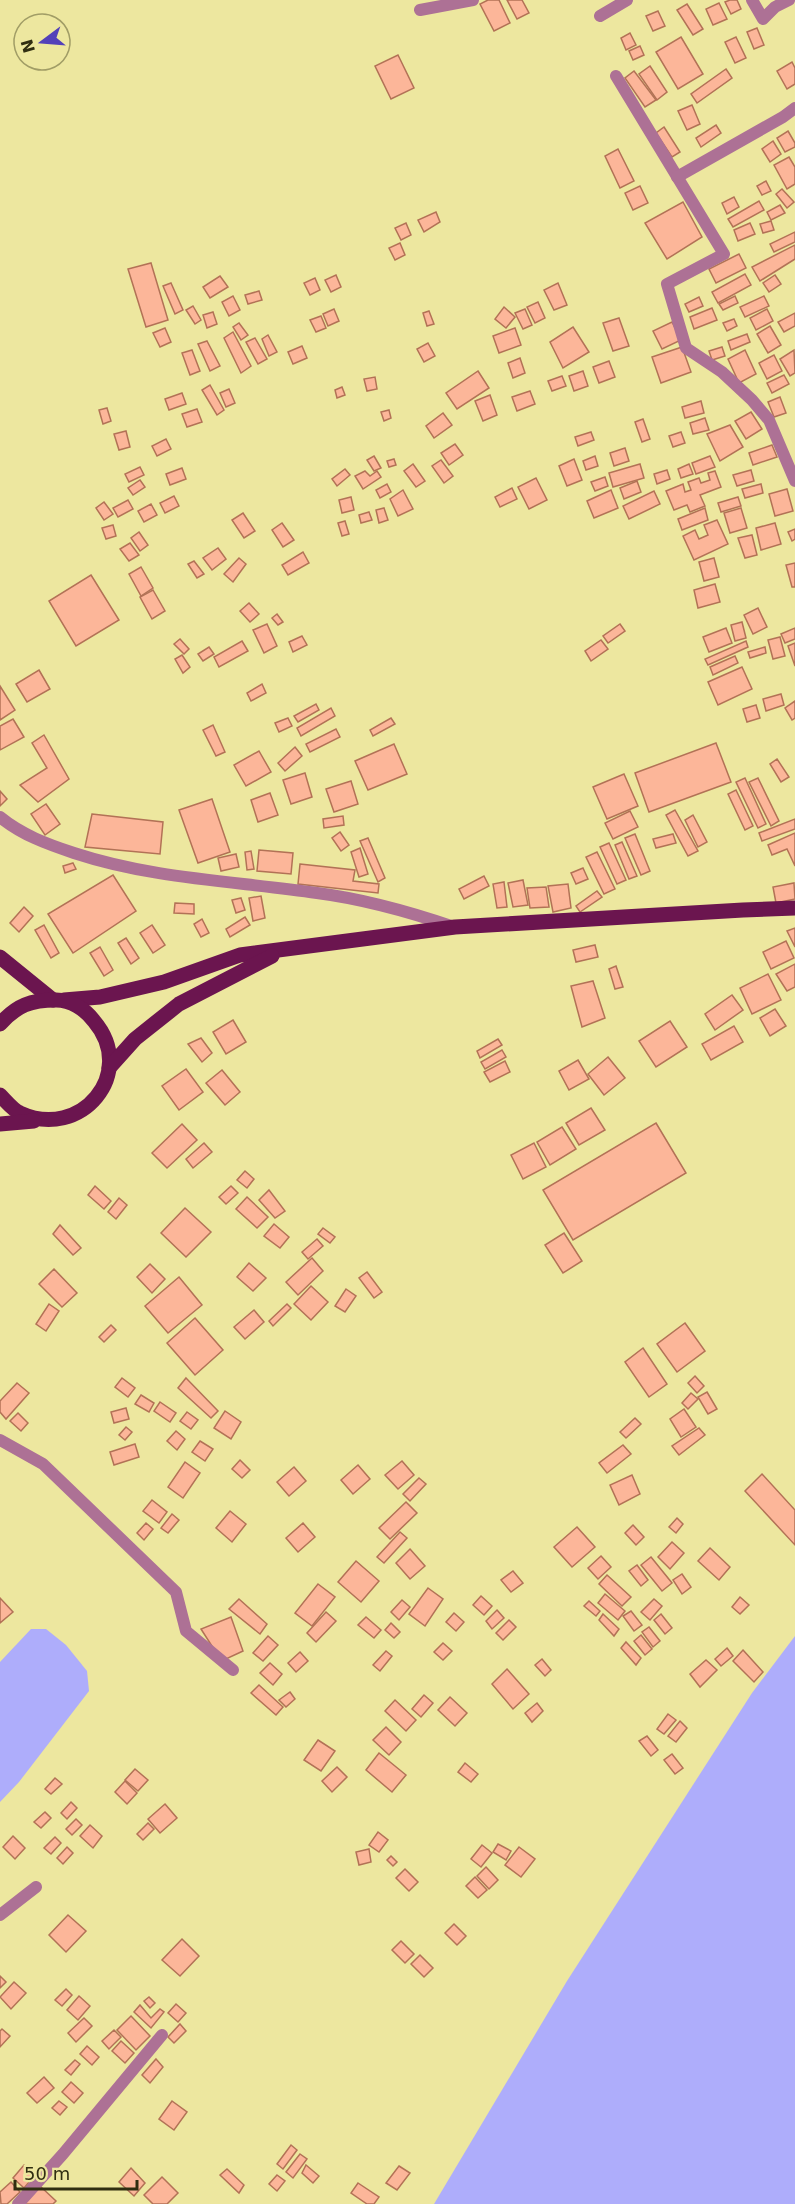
<svg xmlns="http://www.w3.org/2000/svg" width="795" height="2204" font-family="'DejaVu Sans',sans-serif">
  <rect width="100%" height="100%" fill="#ede79f"/>
  <g fill="#aeadfb">
    <path d="M31,1629H46L66,1645L87,1671L89,1691L19,1782L0,1802V1662Z"/>
    <path d="M795,1636V2204H434L567,1981L752,1693Z"/>
  </g>
  <g fill="#fcb699" stroke="#b27256" stroke-width="1.5">
    <path d="M488,0H499L510,23L494,31L480,4Z"/>
    <path d="M507,0H522L529,13L517,19Z"/>
    <path d="M730,0H737L741,9L731,14L725,2Z"/>
    <path d="M719,3L727,19L713,25L706,9Z"/>
    <path d="M687,4L703,29L693,35L677,10Z"/>
    <path d="M658,11L665,26L653,31L646,16Z"/>
    <path d="M757,28L764,45L754,49L747,32Z"/>
    <path d="M630,33L636,45L626,50L621,38Z"/>
    <path d="M681,37L703,74L678,89L656,52Z"/>
    <path d="M736,37L746,58L735,63L725,42Z"/>
    <path d="M640,46L644,55L633,60L629,51Z"/>
    <path d="M398,55L414,88L391,99L375,66Z"/>
    <path d="M792,62L795,68V84L787,89L777,71Z"/>
    <path d="M650,66L667,92L657,100L639,74Z"/>
    <path d="M726,69L732,78L697,103L691,94Z"/>
    <path d="M634,71L656,100L645,107L625,78Z"/>
    <path d="M692,105L700,124L687,130L678,111Z"/>
    <path d="M716,125L721,133L701,147L696,138Z"/>
    <path d="M664,127L680,152L672,157L656,133Z"/>
    <path d="M788,131L795,143V147L785,152L777,138Z"/>
    <path d="M773,141L781,154L770,162L762,149Z"/>
    <path d="M618,149L634,181L620,188L605,156Z"/>
    <path d="M789,157L795,167V184L787,189L774,165Z"/>
    <path d="M766,181L771,191L762,195L757,186Z"/>
    <path d="M640,186L648,203L633,210L625,193Z"/>
    <path d="M782,189L794,202L787,208L776,194Z"/>
    <path d="M734,197L739,207L727,214L722,203Z"/>
    <path d="M759,201L764,210L733,227L728,219Z"/>
    <path d="M683,202L702,237L667,259L645,223Z"/>
    <path d="M780,205L785,213L771,220L767,212Z"/>
    <path d="M436,212L440,222L424,232L418,220Z"/>
    <path d="M771,221L774,230L763,233L760,224Z"/>
    <path d="M406,223L411,235L401,240L395,228Z"/>
    <path d="M750,223L755,234L738,241L734,230Z"/>
    <path d="M795,232V242L774,252L770,244Z"/>
    <path d="M400,243L405,255L395,260L389,248Z"/>
    <path d="M795,245V259L760,281L752,267Z"/>
    <path d="M739,254L746,268L716,283L709,269Z"/>
    <path d="M151,263L168,320L146,327L128,269Z"/>
    <path d="M745,274L751,285L718,303L712,292Z"/>
    <path d="M336,275L341,287L331,292L325,280Z"/>
    <path d="M775,275L781,284L769,292L763,283Z"/>
    <path d="M220,276L228,287L210,298L203,287Z"/>
    <path d="M315,278L320,290L310,295L304,283Z"/>
    <path d="M171,283L183,310L175,314L163,286Z"/>
    <path d="M558,283L567,305L554,310L544,290Z"/>
    <path d="M259,291L262,300L248,304L245,295Z"/>
    <path d="M233,296L240,310L229,316L222,302Z"/>
    <path d="M735,296L738,303L723,310L719,304Z"/>
    <path d="M764,296L769,306L745,317L740,307Z"/>
    <path d="M699,297L703,306L689,312L685,304Z"/>
    <path d="M538,302L545,318L535,323L527,307Z"/>
    <path d="M193,306L201,320L195,324L186,310Z"/>
    <path d="M504,307L515,317L506,328L495,319Z"/>
    <path d="M712,308L717,320L694,329L690,317Z"/>
    <path d="M334,309L339,321L328,326L323,314Z"/>
    <path d="M525,309L532,325L523,329L515,313Z"/>
    <path d="M767,309L773,321L756,330L750,318Z"/>
    <path d="M429,311L434,324L427,326L423,313Z"/>
    <path d="M213,312L217,324L207,328L203,315Z"/>
    <path d="M795,313V326L784,332L778,322Z"/>
    <path d="M321,316L326,328L316,332L310,320Z"/>
    <path d="M619,318L629,346L613,351L603,323Z"/>
    <path d="M734,319L737,326L727,331L723,323Z"/>
    <path d="M672,322L681,340L662,349L653,331Z"/>
    <path d="M239,323L248,335L241,340L233,327Z"/>
    <path d="M770,326L781,345L768,353L757,334Z"/>
    <path d="M573,327L589,352L563,368L550,342Z"/>
    <path d="M165,328L171,342L160,347L153,333Z"/>
    <path d="M515,328L521,345L499,353L493,336Z"/>
    <path d="M233,332L251,366L241,373L224,338Z"/>
    <path d="M747,334L750,342L731,350L728,341Z"/>
    <path d="M268,335L277,352L269,356L262,339Z"/>
    <path d="M255,338L267,359L258,364L246,342Z"/>
    <path d="M207,341L220,366L210,371L198,344Z"/>
    <path d="M428,343L435,356L424,362L417,349Z"/>
    <path d="M302,346L307,358L293,364L288,352Z"/>
    <path d="M682,347L691,372L661,383L652,357Z"/>
    <path d="M722,347L725,356L712,360L709,351Z"/>
    <path d="M192,350L200,371L190,375L182,353Z"/>
    <path d="M745,350L756,374L739,383L728,359Z"/>
    <path d="M794,350L795,373L790,376L780,359Z"/>
    <path d="M774,355L782,371L767,379L759,363Z"/>
    <path d="M520,358L525,373L513,378L508,363Z"/>
    <path d="M609,361L615,377L599,383L593,367Z"/>
    <path d="M478,371L489,388L457,409L446,393Z"/>
    <path d="M583,371L588,386L574,391L569,376Z"/>
    <path d="M784,375L789,384L772,393L767,383Z"/>
    <path d="M562,376L566,386L552,391L548,381Z"/>
    <path d="M375,377L377,389L367,391L364,379Z"/>
    <path d="M210,385L224,410L217,415L202,390Z"/>
    <path d="M342,387L345,395L337,398L335,390Z"/>
    <path d="M229,389L235,403L226,407L220,393Z"/>
    <path d="M530,391L535,404L517,411L512,397Z"/>
    <path d="M182,393L186,404L169,410L165,399Z"/>
    <path d="M490,395L497,415L483,421L475,401Z"/>
    <path d="M780,397L786,413L774,417L768,402Z"/>
    <path d="M701,401L704,413L685,418L682,407Z"/>
    <path d="M107,408L111,421L103,424L99,410Z"/>
    <path d="M197,409L202,422L187,427L182,414Z"/>
    <path d="M389,410L391,418L384,421L381,412Z"/>
    <path d="M751,412L762,429L746,439L735,421Z"/>
    <path d="M443,413L452,425L434,438L426,426Z"/>
    <path d="M705,418L709,430L693,434L690,423Z"/>
    <path d="M643,419L650,439L642,442L635,422Z"/>
    <path d="M730,425L743,447L720,461L707,434Z"/>
    <path d="M126,431L130,447L119,450L114,434Z"/>
    <path d="M591,432L594,440L578,446L575,437Z"/>
    <path d="M681,432L685,443L673,447L669,436Z"/>
    <path d="M166,439L171,449L157,456L152,446Z"/>
    <path d="M455,444L463,455L449,465L441,453Z"/>
    <path d="M772,445L777,457L753,465L749,453Z"/>
    <path d="M625,448L629,461L614,466L610,453Z"/>
    <path d="M374,456L381,468L374,471L367,460Z"/>
    <path d="M595,456L598,466L586,470L583,461Z"/>
    <path d="M710,456L715,467L696,474L692,463Z"/>
    <path d="M394,459L396,465L389,467L387,461Z"/>
    <path d="M574,459L582,480L567,486L559,466Z"/>
    <path d="M441,460L453,476L444,483L432,466Z"/>
    <path d="M413,464L425,481L416,487L404,471Z"/>
    <path d="M640,464L644,478L613,487L609,473Z"/>
    <path d="M689,464L693,474L681,478L678,469Z"/>
    <path d="M140,467L144,475L129,482L125,474Z"/>
    <path d="M182,468L186,479L170,485L166,474Z"/>
    <path d="M345,469L350,475L337,486L332,479Z"/>
    <path d="M667,470L670,479L657,484L654,474Z"/>
    <path d="M751,470L754,481L737,486L733,475Z"/>
    <path d="M365,471L370,476L377,471L381,477L363,489L355,476Z"/>
    <path d="M715,471L721,487L700,495L705,506L690,512L687,505L674,510L666,491L683,484L685,492L691,490L688,482L699,478L701,483L710,480L708,473Z"/>
    <path d="M605,477L608,486L595,491L591,482Z"/>
    <path d="M536,478L547,500L529,509L518,487Z"/>
    <path d="M140,480L145,487L133,495L128,488Z"/>
    <path d="M637,481L641,492L624,499L620,488Z"/>
    <path d="M387,484L391,492L380,498L376,490Z"/>
    <path d="M761,484L763,493L745,498L742,489Z"/>
    <path d="M512,488L517,499L500,507L495,497Z"/>
    <path d="M787,489L793,511L775,516L769,494Z"/>
    <path d="M403,490L413,509L398,516L390,499Z"/>
    <path d="M611,490L618,508L594,518L587,501Z"/>
    <path d="M654,491L660,504L629,519L623,506Z"/>
    <path d="M174,496L179,506L165,513L160,503Z"/>
    <path d="M351,497L354,510L342,513L339,500Z"/>
    <path d="M738,497L741,506L721,512L718,503Z"/>
    <path d="M128,500L133,509L118,517L113,508Z"/>
    <path d="M104,502L113,514L104,520L96,508Z"/>
    <path d="M151,504L157,515L144,522L138,511Z"/>
    <path d="M384,508L388,520L379,523L376,510Z"/>
    <path d="M705,508L708,520L682,530L678,519Z"/>
    <path d="M741,508L747,528L730,533L724,513Z"/>
    <path d="M369,512L372,520L361,523L359,515Z"/>
    <path d="M243,513L255,531L244,538L232,520Z"/>
    <path d="M717,520L728,544L694,560L683,536L695,530L699,539L708,535L704,525Z"/>
    <path d="M345,521L349,534L342,536L338,523Z"/>
    <path d="M282,523L294,540L283,547L272,530Z"/>
    <path d="M775,523L781,544L761,550L756,528Z"/>
    <path d="M113,525L116,536L106,539L102,528Z"/>
    <path d="M795,529V539L792,541L788,532Z"/>
    <path d="M139,532L148,545L140,551L131,538Z"/>
    <path d="M752,535L757,555L745,558L738,538Z"/>
    <path d="M130,543L139,555L129,561L120,549Z"/>
    <path d="M218,548L226,559L212,570L203,558Z"/>
    <path d="M303,552L309,563L288,575L282,565Z"/>
    <path d="M239,558L246,564L233,582L224,574Z"/>
    <path d="M714,558L719,577L704,581L699,562Z"/>
    <path d="M194,561L204,574L197,578L188,564Z"/>
    <path d="M795,563V587H792L786,565Z"/>
    <path d="M141,567L153,588L141,596L129,574Z"/>
    <path d="M91,575L119,620L76,646L49,601Z"/>
    <path d="M715,584L720,602L698,608L694,590Z"/>
    <path d="M153,590L165,611L152,619L140,597Z"/>
    <path d="M249,603L259,614L250,622L240,611Z"/>
    <path d="M758,608L767,627L753,634L744,615Z"/>
    <path d="M277,614L283,622L278,625L272,618Z"/>
    <path d="M742,622L746,638L735,641L731,625Z"/>
    <path d="M267,624L277,646L264,653L253,630Z"/>
    <path d="M620,624L625,631L608,643L603,636Z"/>
    <path d="M726,628L732,643L709,652L703,637Z"/>
    <path d="M795,628V639L785,643L781,634Z"/>
    <path d="M302,636L307,645L293,652L289,642Z"/>
    <path d="M780,637L785,656L773,659L768,640Z"/>
    <path d="M180,639L189,649L184,654L174,644Z"/>
    <path d="M601,640L608,649L591,661L585,651Z"/>
    <path d="M242,641L248,651L219,667L214,657Z"/>
    <path d="M746,641L748,647L708,665L705,659Z"/>
    <path d="M795,643V666L788,646Z"/>
    <path d="M209,647L214,654L203,661L198,654Z"/>
    <path d="M765,647L766,653L750,658L748,652Z"/>
    <path d="M182,655L190,667L183,673L175,659Z"/>
    <path d="M735,656L738,663L713,675L710,667Z"/>
    <path d="M742,667L752,689L718,705L708,682Z"/>
    <path d="M39,670L50,689L27,702L16,684Z"/>
    <path d="M262,684L266,693L251,701L247,693Z"/>
    <path d="M0,686L15,710L0,720Z"/>
    <path d="M781,694L784,705L766,711L763,699Z"/>
    <path d="M795,701V718L792,720L785,708Z"/>
    <path d="M316,704L319,710L298,722L294,716Z"/>
    <path d="M756,705L760,718L747,722L743,709Z"/>
    <path d="M331,708L335,716L301,736L297,728Z"/>
    <path d="M288,718L292,726L279,732L275,723Z"/>
    <path d="M391,718L395,724L373,736L370,730Z"/>
    <path d="M13,719L24,737L0,750V726Z"/>
    <path d="M213,725L225,752L216,756L203,730Z"/>
    <path d="M336,729L340,737L310,752L306,744Z"/>
    <path d="M44,735L69,779L38,802L20,785L47,768L32,743Z"/>
    <path d="M716,743L731,782L649,812L635,773Z"/>
    <path d="M394,744L407,774L368,790L355,761Z"/>
    <path d="M295,747L302,756L285,771L278,763Z"/>
    <path d="M259,751L271,772L246,786L234,765Z"/>
    <path d="M777,759L789,777L781,782L770,764Z"/>
    <path d="M305,773L312,797L291,804L283,780Z"/>
    <path d="M624,774L638,806L607,819L593,787Z"/>
    <path d="M745,778L766,824L758,828L736,782Z"/>
    <path d="M758,778L779,821L771,826L749,782Z"/>
    <path d="M351,781L358,804L334,812L326,789Z"/>
    <path d="M736,790L753,826L745,830L728,794Z"/>
    <path d="M0,791L7,799L0,806Z"/>
    <path d="M270,793L278,815L258,822L251,800Z"/>
    <path d="M212,799L230,852L198,863L179,810Z"/>
    <path d="M46,804L60,824L45,835L31,814Z"/>
    <path d="M675,810L698,851L688,856L666,815Z"/>
    <path d="M630,811L638,827L613,839L605,823Z"/>
    <path d="M92,814L163,822L160,854L85,847Z"/>
    <path d="M693,815L707,842L698,847L685,820Z"/>
    <path d="M343,816L344,825L324,828L323,819Z"/>
    <path d="M795,819V829L762,841L759,833Z"/>
    <path d="M340,832L349,845L341,851L332,838Z"/>
    <path d="M795,833V866L787,849L772,855L768,845Z"/>
    <path d="M635,834L650,871L641,875L625,838Z"/>
    <path d="M673,834L676,843L656,848L653,839Z"/>
    <path d="M368,838L385,878L378,882L360,841Z"/>
    <path d="M622,842L637,876L629,879L615,845Z"/>
    <path d="M609,843L626,880L617,884L600,847Z"/>
    <path d="M360,848L368,874L359,877L351,852Z"/>
    <path d="M259,850L293,853L291,874L257,871Z"/>
    <path d="M251,851L254,869L247,870L245,852Z"/>
    <path d="M597,852L615,889L604,894L586,857Z"/>
    <path d="M236,854L239,867L221,871L218,858Z"/>
    <path d="M73,863L76,869L65,873L63,866Z"/>
    <path d="M300,864L355,870L353,881L379,884L378,893L298,884Z"/>
    <path d="M583,868L588,879L576,884L571,873Z"/>
    <path d="M113,875L136,911L73,953L48,914Z"/>
    <path d="M484,876L489,886L464,899L459,889Z"/>
    <path d="M523,880L528,905L513,907L508,883Z"/>
    <path d="M504,882L507,907L497,908L493,884Z"/>
    <path d="M794,883L795,899L776,903L773,887Z"/>
    <path d="M568,884L571,908L553,912L548,886Z"/>
    <path d="M546,887L549,907L530,908L527,888Z"/>
    <path d="M597,891L602,897L580,912L576,906Z"/>
    <path d="M261,896L265,918L253,921L249,898Z"/>
    <path d="M241,898L245,910L236,913L232,900Z"/>
    <path d="M175,903L194,904V914L174,913Z"/>
    <path d="M24,907L33,916L19,932L10,923Z"/>
    <path d="M245,917L250,925L230,937L226,929Z"/>
    <path d="M202,919L209,933L201,937L194,924Z"/>
    <path d="M44,925L59,953L51,958L35,930Z"/>
    <path d="M152,925L165,945L153,953L140,933Z"/>
    <path d="M795,928V947L787,931Z"/>
    <path d="M126,938L139,958L131,964L118,943Z"/>
    <path d="M786,941L794,958L771,969L763,952Z"/>
    <path d="M595,945L598,957L576,962L573,950Z"/>
    <path d="M100,947L113,970L104,976L90,953Z"/>
    <path d="M795,964V987L787,991L776,974Z"/>
    <path d="M616,966L623,987L615,989L609,969Z"/>
    <path d="M768,974L781,1000L752,1014L740,988Z"/>
    <path d="M593,981L605,1018L582,1027L571,986Z"/>
    <path d="M732,995L743,1010L715,1030L705,1014Z"/>
    <path d="M775,1009L786,1026L770,1036L760,1018Z"/>
    <path d="M233,1020L246,1042L226,1054L213,1032Z"/>
    <path d="M670,1021L687,1047L656,1067L639,1041Z"/>
    <path d="M734,1026L743,1042L711,1060L702,1044Z"/>
    <path d="M201,1038L212,1053L202,1062L188,1044Z"/>
    <path d="M498,1039L502,1045L480,1058L477,1051Z"/>
    <path d="M502,1050L506,1057L485,1069L481,1062Z"/>
    <path d="M608,1057L625,1078L604,1095L588,1074Z"/>
    <path d="M578,1060L589,1079L569,1090L559,1071Z"/>
    <path d="M505,1061L510,1072L490,1082L484,1072Z"/>
    <path d="M186,1069L203,1092L179,1110L162,1086Z"/>
    <path d="M222,1070L240,1092L225,1105L206,1083Z"/>
    <path d="M591,1108L605,1130L579,1145L566,1123Z"/>
    <path d="M656,1123L686,1173L573,1240L543,1190Z"/>
    <path d="M182,1124L197,1140L167,1168L152,1153Z"/>
    <path d="M562,1127L576,1149L550,1165L537,1142Z"/>
    <path d="M204,1143L212,1152L193,1168L186,1159Z"/>
    <path d="M534,1143L546,1167L523,1179L511,1155Z"/>
    <path d="M245,1171L254,1179L247,1188L237,1180Z"/>
    <path d="M95,1186L111,1201L104,1209L88,1195Z"/>
    <path d="M231,1186L238,1193L226,1204L219,1197Z"/>
    <path d="M269,1190L285,1211L275,1218L259,1200Z"/>
    <path d="M247,1197L268,1217L257,1228L236,1209Z"/>
    <path d="M119,1198L127,1205L116,1219L108,1212Z"/>
    <path d="M185,1208L211,1232L186,1257L161,1233Z"/>
    <path d="M274,1224L289,1237L280,1248L264,1236Z"/>
    <path d="M60,1225L81,1248L73,1255L53,1234Z"/>
    <path d="M323,1228L335,1237L330,1243L318,1234Z"/>
    <path d="M564,1233L582,1261L563,1273L545,1245Z"/>
    <path d="M317,1239L323,1246L308,1259L302,1252Z"/>
    <path d="M312,1258L323,1271L298,1295L286,1282Z"/>
    <path d="M249,1263L266,1278L253,1291L237,1277Z"/>
    <path d="M150,1264L165,1279L152,1293L137,1277Z"/>
    <path d="M54,1269L77,1293L62,1307L39,1284Z"/>
    <path d="M367,1272L382,1292L374,1298L359,1278Z"/>
    <path d="M179,1277L202,1305L168,1333L145,1306Z"/>
    <path d="M311,1286L328,1302L311,1320L294,1304Z"/>
    <path d="M346,1289L356,1296L345,1312L335,1306Z"/>
    <path d="M49,1304L59,1311L46,1331L36,1324Z"/>
    <path d="M287,1304L291,1308L273,1326L269,1321Z"/>
    <path d="M254,1310L264,1322L245,1339L234,1327Z"/>
    <path d="M195,1318L223,1350L195,1375L167,1343Z"/>
    <path d="M685,1323L705,1351L677,1372L657,1344Z"/>
    <path d="M111,1325L116,1330L104,1342L99,1337Z"/>
    <path d="M643,1348L667,1384L649,1397L625,1362Z"/>
    <path d="M695,1376L704,1386L697,1393L688,1383Z"/>
    <path d="M122,1378L135,1388L128,1397L115,1387Z"/>
    <path d="M186,1378L218,1411L211,1418L178,1388Z"/>
    <path d="M17,1383L29,1393L6,1419L0,1412V1401Z"/>
    <path d="M707,1392L717,1409L708,1414L698,1397Z"/>
    <path d="M691,1393L698,1399L688,1409L682,1403Z"/>
    <path d="M141,1395L154,1403L149,1412L135,1404Z"/>
    <path d="M160,1402L176,1413L170,1422L154,1411Z"/>
    <path d="M126,1408L129,1419L114,1423L111,1412Z"/>
    <path d="M684,1409L696,1427L681,1437L670,1419Z"/>
    <path d="M225,1411L241,1422L231,1439L214,1428Z"/>
    <path d="M187,1412L198,1420L191,1429L180,1421Z"/>
    <path d="M18,1413L28,1423L21,1431L10,1421Z"/>
    <path d="M635,1418L641,1424L626,1438L620,1432Z"/>
    <path d="M126,1427L132,1432L125,1440L119,1435Z"/>
    <path d="M699,1428L705,1435L679,1455L672,1446Z"/>
    <path d="M176,1431L185,1439L177,1450L167,1441Z"/>
    <path d="M200,1441L213,1449L205,1461L192,1452Z"/>
    <path d="M135,1444L139,1457L114,1465L110,1452Z"/>
    <path d="M623,1445L631,1454L607,1473L599,1463Z"/>
    <path d="M240,1460L250,1470L242,1478L232,1469Z"/>
    <path d="M402,1461L414,1475L398,1489L385,1475Z"/>
    <path d="M185,1462L200,1473L183,1498L168,1487Z"/>
    <path d="M358,1465L370,1479L353,1494L341,1480Z"/>
    <path d="M294,1467L306,1481L289,1496L277,1482Z"/>
    <path d="M762,1474L795,1510V1545L745,1491Z"/>
    <path d="M632,1475L640,1494L619,1505L610,1485Z"/>
    <path d="M419,1478L426,1484L410,1501L403,1494Z"/>
    <path d="M152,1500L167,1512L159,1523L143,1511Z"/>
    <path d="M406,1502L417,1513L390,1539L379,1528Z"/>
    <path d="M230,1511L246,1524L232,1542L216,1528Z"/>
    <path d="M172,1514L179,1520L168,1533L161,1528Z"/>
    <path d="M677,1518L683,1524L676,1533L669,1527Z"/>
    <path d="M146,1523L153,1529L144,1540L137,1533Z"/>
    <path d="M303,1523L315,1537L298,1552L286,1538Z"/>
    <path d="M633,1525L644,1537L636,1545L625,1533Z"/>
    <path d="M577,1527L595,1547L572,1567L554,1547Z"/>
    <path d="M400,1532L407,1538L384,1563L377,1557Z"/>
    <path d="M672,1542L684,1553L670,1569L658,1557Z"/>
    <path d="M710,1548L730,1567L719,1580L698,1561Z"/>
    <path d="M410,1549L425,1566L410,1579L396,1563Z"/>
    <path d="M601,1556L611,1567L598,1579L588,1568Z"/>
    <path d="M651,1557L672,1583L662,1591L641,1565Z"/>
    <path d="M356,1561L379,1581L361,1602L338,1582Z"/>
    <path d="M637,1565L648,1580L641,1586L629,1571Z"/>
    <path d="M513,1571L523,1583L511,1592L501,1580Z"/>
    <path d="M682,1574L691,1587L682,1594L673,1580Z"/>
    <path d="M607,1575L631,1597L622,1606L599,1584Z"/>
    <path d="M318,1584L335,1597L312,1626L295,1613Z"/>
    <path d="M428,1588L443,1599L425,1626L409,1614Z"/>
    <path d="M605,1594L625,1611L618,1620L598,1603Z"/>
    <path d="M481,1596L492,1606L484,1615L473,1605Z"/>
    <path d="M740,1597L749,1605L740,1614L732,1607Z"/>
    <path d="M0,1598L13,1612L0,1623Z"/>
    <path d="M239,1599L267,1624L260,1634L229,1609Z"/>
    <path d="M654,1599L662,1606L650,1620L641,1612Z"/>
    <path d="M402,1600L410,1607L399,1620L391,1612Z"/>
    <path d="M589,1601L600,1611L596,1616L584,1606Z"/>
    <path d="M497,1610L504,1618L492,1629L486,1621Z"/>
    <path d="M631,1611L642,1625L634,1631L623,1616Z"/>
    <path d="M326,1612L336,1621L316,1642L307,1633Z"/>
    <path d="M454,1613L464,1622L456,1631L446,1622Z"/>
    <path d="M603,1614L619,1629L614,1636L599,1620Z"/>
    <path d="M661,1614L672,1628L665,1634L654,1620Z"/>
    <path d="M231,1617L243,1651L226,1659L217,1654L201,1629Z"/>
    <path d="M366,1617L381,1630L374,1638L358,1625Z"/>
    <path d="M509,1620L516,1627L503,1640L496,1633Z"/>
    <path d="M391,1623L400,1632L394,1638L385,1630Z"/>
    <path d="M649,1627L660,1641L653,1647L642,1632Z"/>
    <path d="M641,1635L652,1649L645,1655L634,1641Z"/>
    <path d="M268,1636L278,1645L263,1661L253,1653Z"/>
    <path d="M626,1642L641,1658L636,1665L621,1648Z"/>
    <path d="M443,1643L452,1651L443,1660L434,1652Z"/>
    <path d="M727,1648L733,1656L721,1666L715,1659Z"/>
    <path d="M743,1650L763,1672L754,1682L733,1661Z"/>
    <path d="M386,1651L392,1656L380,1671L373,1665Z"/>
    <path d="M300,1652L308,1661L296,1672L288,1663Z"/>
    <path d="M542,1659L551,1670L545,1676L535,1665Z"/>
    <path d="M706,1660L717,1670L700,1687L690,1674Z"/>
    <path d="M270,1663L282,1674L273,1685L260,1673Z"/>
    <path d="M507,1669L529,1694L513,1709L492,1684Z"/>
    <path d="M259,1685L283,1707L276,1715L251,1693Z"/>
    <path d="M290,1692L295,1699L286,1707L279,1700Z"/>
    <path d="M424,1695L433,1703L421,1717L412,1709Z"/>
    <path d="M450,1697L467,1713L455,1726L438,1710Z"/>
    <path d="M395,1700L416,1720L406,1731L385,1711Z"/>
    <path d="M537,1703L543,1711L532,1722L525,1713Z"/>
    <path d="M668,1714L676,1720L664,1734L657,1729Z"/>
    <path d="M680,1721L687,1728L676,1742L668,1736Z"/>
    <path d="M386,1727L401,1742L389,1755L373,1740Z"/>
    <path d="M647,1736L658,1750L651,1756L639,1741Z"/>
    <path d="M318,1740L335,1751L321,1771L304,1760Z"/>
    <path d="M379,1753L406,1775L392,1792L366,1770Z"/>
    <path d="M672,1754L683,1768L675,1774L664,1760Z"/>
    <path d="M465,1763L478,1774L471,1782L458,1772Z"/>
    <path d="M337,1767L347,1777L332,1792L322,1781Z"/>
    <path d="M135,1769L148,1780L138,1791L125,1780Z"/>
    <path d="M55,1778L62,1784L51,1794L45,1789Z"/>
    <path d="M125,1781L137,1793L127,1804L115,1792Z"/>
    <path d="M71,1802L77,1808L67,1819L61,1813Z"/>
    <path d="M165,1804L177,1818L160,1833L148,1819Z"/>
    <path d="M45,1812L51,1818L41,1828L34,1822Z"/>
    <path d="M76,1819L82,1825L72,1835L66,1829Z"/>
    <path d="M148,1823L154,1829L143,1840L137,1834Z"/>
    <path d="M90,1825L102,1836L93,1848L80,1836Z"/>
    <path d="M378,1832L388,1840L379,1852L369,1845Z"/>
    <path d="M13,1836L25,1848L15,1859L3,1847Z"/>
    <path d="M55,1837L61,1843L51,1854L44,1848Z"/>
    <path d="M498,1844L511,1851L506,1860L493,1852Z"/>
    <path d="M482,1845L492,1853L481,1867L471,1859Z"/>
    <path d="M67,1847L73,1853L63,1864L57,1858Z"/>
    <path d="M519,1847L535,1859L521,1877L505,1865Z"/>
    <path d="M369,1849L371,1862L359,1865L356,1852Z"/>
    <path d="M391,1856L397,1862L393,1866L387,1860Z"/>
    <path d="M486,1867L498,1880L489,1889L477,1876Z"/>
    <path d="M405,1869L418,1882L409,1891L396,1878Z"/>
    <path d="M475,1877L487,1890L478,1898L466,1886Z"/>
    <path d="M68,1915L86,1931L66,1952L49,1935Z"/>
    <path d="M454,1924L466,1936L457,1945L445,1933Z"/>
    <path d="M182,1939L199,1956L180,1976L162,1960Z"/>
    <path d="M401,1941L414,1954L405,1963L392,1950Z"/>
    <path d="M420,1955L433,1968L424,1977L411,1964Z"/>
    <path d="M0,1976L6,1982L0,1988Z"/>
    <path d="M14,1982L26,1993L11,2009L0,1997Z"/>
    <path d="M66,1989L72,1995L62,2006L55,2000Z"/>
    <path d="M79,1996L90,2006L78,2020L67,2010Z"/>
    <path d="M149,1997L155,2003L150,2008L144,2001Z"/>
    <path d="M176,2004L186,2013L178,2022L168,2013Z"/>
    <path d="M140,2005L151,2018L160,2009L164,2012L151,2028L134,2012Z"/>
    <path d="M131,2016L150,2036L136,2050L117,2030Z"/>
    <path d="M84,2018L92,2026L76,2042L68,2033Z"/>
    <path d="M180,2024L186,2031L174,2043L168,2037Z"/>
    <path d="M2,2029L10,2036L0,2047V2031Z"/>
    <path d="M114,2030L121,2037L109,2049L102,2041Z"/>
    <path d="M121,2041L134,2053L125,2063L112,2051Z"/>
    <path d="M87,2046L99,2057L92,2065L80,2054Z"/>
    <path d="M156,2059L163,2067L150,2083L142,2075Z"/>
    <path d="M75,2060L80,2064L71,2075L65,2070Z"/>
    <path d="M44,2077L54,2088L37,2103L27,2093Z"/>
    <path d="M71,2082L83,2093L74,2103L62,2092Z"/>
    <path d="M59,2101L67,2107L60,2115L52,2108Z"/>
    <path d="M172,2101L187,2112L174,2130L159,2119Z"/>
    <path d="M291,2145L297,2150L283,2169L277,2164Z"/>
    <path d="M300,2154L307,2159L293,2178L286,2172Z"/>
    <path d="M24,2165L35,2175L24,2188L13,2178Z"/>
    <path d="M306,2165L319,2176L313,2183L302,2173Z"/>
    <path d="M399,2166L410,2173L397,2190L386,2183Z"/>
    <path d="M131,2168L145,2183L134,2196L119,2182Z"/>
    <path d="M227,2169L244,2185L239,2193L220,2175Z"/>
    <path d="M277,2175L285,2181L277,2191L269,2184Z"/>
    <path d="M162,2177L178,2193L167,2204H153L144,2195Z"/>
    <path d="M11,2182L20,2192L7,2204H1L0,2192Z"/>
    <path d="M358,2183L379,2197L374,2204H367L351,2193Z"/>
    <path d="M40,2186L56,2201L53,2204H24Z"/>
  </g>
  <g fill="none" stroke-linecap="round" stroke-linejoin="round">
    <g stroke="#ad7195" stroke-width="12">
      <path d="M752,0L763,19L775,7L789,0"/>
      <path d="M420,10L473,0"/>
      <path d="M600,16L627,0"/>
      <path d="M616,76L724,254L667,284L686,348L722,372L752,400L769,420L795,481"/>
      <path d="M677,177L783,117L795,108"/>
      <path d="M0,817C22,835 47,844 74,853C153,879 234,881 317,893C364,899 410,912 454,927"/>
      <path d="M0,1440L43,1464L176,1592L186,1631L233,1670"/>
      <path d="M0,1915L36,1887"/>
      <path d="M18,2204L63,2154L162,2035"/>
    </g>
    <g stroke="#6b154f" stroke-width="15">
      <path d="M0,957L53,1000"/>
      <path d="M64,1000L100,997L164,982L240,955L455,927L743,910L795,908"/>
      <path d="M0,1024C17,1005 31,1000 56,1000C71,1000 85,1009 94,1021C138,1073 81,1141 20,1113C13,1110 6,1101 0,1095"/>
      <path d="M109,1068L135,1039L179,1004L272,956"/>
      <path d="M0,1124L34,1121"/>
    </g>
  </g>
  <g transform="translate(42 42) rotate(254)"><circle r="28" fill="#ede79f" stroke="#a19d66" stroke-width="1.5"/>
  <path d="M0-4.5L10 22L0 15L-10 22Z" fill="#5341b9"/>
  <text y="-9" font-size="16" font-weight="bold" text-anchor="middle" fill="#302e11">N</text>
  </g>
  <path d="M15 2180v9h122v-9" fill="none" stroke="#302e11" stroke-width="3"/>
  <text x="24" y="2180" font-size="18" fill="#302e11" stroke="#ede79f" stroke-width="4.5" paint-order="stroke">50 m</text>
</svg>
